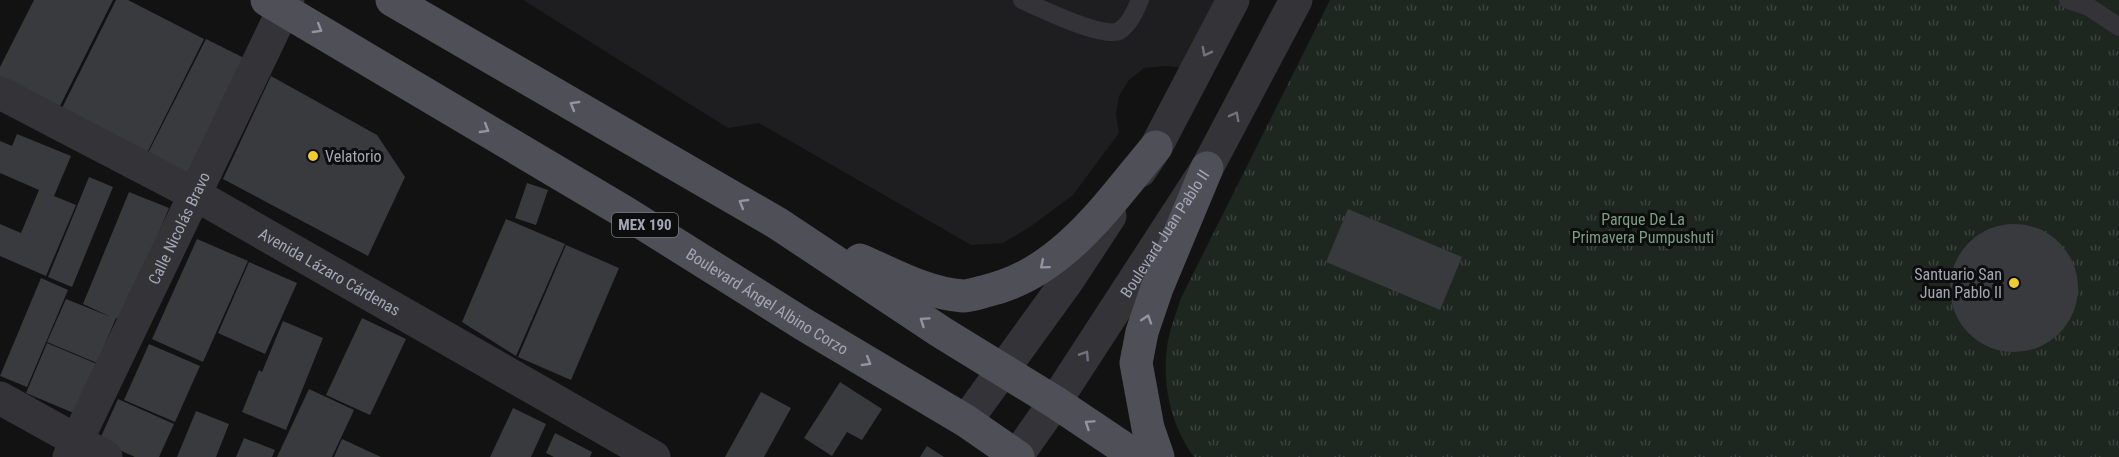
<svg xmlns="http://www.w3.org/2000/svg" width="2119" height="457" font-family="'Roboto Condensed',sans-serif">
  <defs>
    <pattern id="grass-tufts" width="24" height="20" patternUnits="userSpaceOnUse" patternTransform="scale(1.5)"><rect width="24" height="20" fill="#1e2620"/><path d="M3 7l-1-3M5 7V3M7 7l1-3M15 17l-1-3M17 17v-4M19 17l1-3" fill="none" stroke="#3c423e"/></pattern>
  </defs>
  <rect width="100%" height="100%" fill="#121213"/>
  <path fill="#1e1e20" d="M523,0H1220L1183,68L1166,66L1144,68L1129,80L1119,96L1116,114L1119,133L1073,195L1030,227L1003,243L971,245L759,123L728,128Z"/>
  <path fill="url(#grass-tufts)" d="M1330,0H2119V457H1194C1171,426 1162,385 1167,347C1169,331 1176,314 1181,298Z"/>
  <g fill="#393a3e">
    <path d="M34,0H113L59,108L0,79V67Z"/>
    <path d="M116,0H128L204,39L147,153L61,110Z"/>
    <path d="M206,39L248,60L190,175L148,153Z"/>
    <path d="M271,76L377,135L405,177L368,256L223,179Z"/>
    <path d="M17,134L71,156L54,196L76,205L46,276L0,256V224L21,233L39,190L0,173V141L12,146Z"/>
    <path d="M89,177L113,187L72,287L48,277Z"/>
    <path d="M527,183L548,190L536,225L515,218Z"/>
    <path d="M129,192L169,208L122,321L116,318L97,363L47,342L66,299L111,317L83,304Z"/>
    <path d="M1348,209L1462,257L1440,310L1326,262Z"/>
    <path d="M506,219L565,244L516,356L462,322Z"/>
    <circle cx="2014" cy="288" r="64"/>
    <path d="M197,239L248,261L203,362L152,339Z"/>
    <path d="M566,245L619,268L571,380L518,357Z"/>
    <path d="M249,262L297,283L265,354L218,333Z"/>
    <path d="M41,278L68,290L27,387L0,376Z"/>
    <path d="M362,318L406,339L370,415L326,395Z"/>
    <path d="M283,321L323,338L286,430L242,412L259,370L262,372Z"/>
    <path d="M47,343L97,364L76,414L26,393Z"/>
    <path d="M149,344L200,366L175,422L124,400Z"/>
    <path d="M840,382L882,409L862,440L847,432L832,456L804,438Z"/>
    <path d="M309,389L354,410L332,457H277Z"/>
    <path d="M761,392L791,408L764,457H725Z"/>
    <path d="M118,399L174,424L159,457H135L99,441Z"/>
    <path d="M513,408L546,424L531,457H490Z"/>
    <path d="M196,411L229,424L216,457H177Z"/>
    <path d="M555,433L592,452L590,457H554L546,453Z"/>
    <path d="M244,438L275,450L272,457H236Z"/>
    <path d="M342,439L381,457H334Z"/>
    <path d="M927,446L944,457H920Z"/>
  </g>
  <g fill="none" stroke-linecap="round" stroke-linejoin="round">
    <g stroke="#333338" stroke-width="18">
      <path d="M1022,0C1039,8 1104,39 1119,31C1130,24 1135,11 1140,0"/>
      <path d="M2068,0L2089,7L2119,27"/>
    </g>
    <g stroke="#333338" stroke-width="33">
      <path id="s1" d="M0,93L196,195L654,457"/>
      <path d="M0,398L106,457"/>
      <path id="s2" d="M69,457L288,0"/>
    </g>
    <g stroke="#333338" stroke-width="33">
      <path d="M1140,171L1156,147L1233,0"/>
      <path d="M966,421L1068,280L1110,216"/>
      <path id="s3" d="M1017,456L1055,402L1207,168L1296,0"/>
    </g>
    <g stroke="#4f4f57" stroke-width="33">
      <path id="s4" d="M267,0L626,213L803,324L966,421L1018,457"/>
      <path d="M392,0L777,223L941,332L1055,402L1137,457"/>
      <path d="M860,260C892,274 928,294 963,296C970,296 979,293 986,291C1062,274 1109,203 1156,147"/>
      <path d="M1158,457L1148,428L1136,363L1142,332L1157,288L1207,168"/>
    </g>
  </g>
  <defs><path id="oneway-chevron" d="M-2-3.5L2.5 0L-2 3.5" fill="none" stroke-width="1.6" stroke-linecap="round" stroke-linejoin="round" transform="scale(1.5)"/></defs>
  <g stroke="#9295a1">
    <use href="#oneway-chevron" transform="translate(318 29) rotate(31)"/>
    <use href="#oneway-chevron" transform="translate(574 105) rotate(-150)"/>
    <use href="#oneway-chevron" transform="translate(485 129) rotate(31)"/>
    <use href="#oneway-chevron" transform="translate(743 203) rotate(-150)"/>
    <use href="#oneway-chevron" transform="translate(1044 265) rotate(140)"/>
    <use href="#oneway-chevron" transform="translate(1147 319) rotate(-72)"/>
    <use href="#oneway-chevron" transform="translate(924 321) rotate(-146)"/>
    <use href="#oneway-chevron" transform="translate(867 362) rotate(31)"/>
    <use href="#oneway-chevron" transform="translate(1089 424) rotate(-146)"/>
  </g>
  <g stroke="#71727c">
    <use href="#oneway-chevron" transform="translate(1206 52) rotate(118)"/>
    <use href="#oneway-chevron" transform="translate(1235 116) rotate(-62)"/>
    <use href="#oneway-chevron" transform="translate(1085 355) rotate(-57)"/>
  </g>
  <g fill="#efcc2e" stroke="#0d0d0e" stroke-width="2">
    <circle cx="313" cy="156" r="6"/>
    <circle cx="2014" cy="283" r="6"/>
  </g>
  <g text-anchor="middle" stroke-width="6" stroke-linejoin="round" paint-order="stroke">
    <rect fill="#0d0d0e" stroke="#767882" stroke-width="1.5" x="612" y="213" width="66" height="24" rx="4.5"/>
    <g font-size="15" font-weight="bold" fill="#a3a6b4">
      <text x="645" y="230">MEX 190</text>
    </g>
    <g font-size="16" fill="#a3a6b4" stroke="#0d0d0e" text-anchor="start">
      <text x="325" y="162">Velatorio</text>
      <text x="2002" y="280" text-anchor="end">Santuario San<tspan x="2002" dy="18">Juan Pablo II</tspan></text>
    </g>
    <g font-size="16" fill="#7a9f82" stroke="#0d0d0e">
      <text x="1643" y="225">Parque De La<tspan x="1643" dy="18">Primavera Pumpushuti</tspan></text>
    </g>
    <g font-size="16" fill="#a3a6b4" stroke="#0d0d0e">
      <text dy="6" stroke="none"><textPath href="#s2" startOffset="254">Calle Nicolás Bravo</textPath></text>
      <text dy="6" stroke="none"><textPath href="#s3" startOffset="267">Boulevard Juan Pablo II</textPath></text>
      <text dy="6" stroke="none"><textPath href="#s1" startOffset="375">Avenida Lázaro Cárdenas</textPath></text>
      <text dy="6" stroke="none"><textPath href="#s4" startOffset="584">Boulevard Ángel Albino Corzo</textPath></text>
    </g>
  </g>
</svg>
